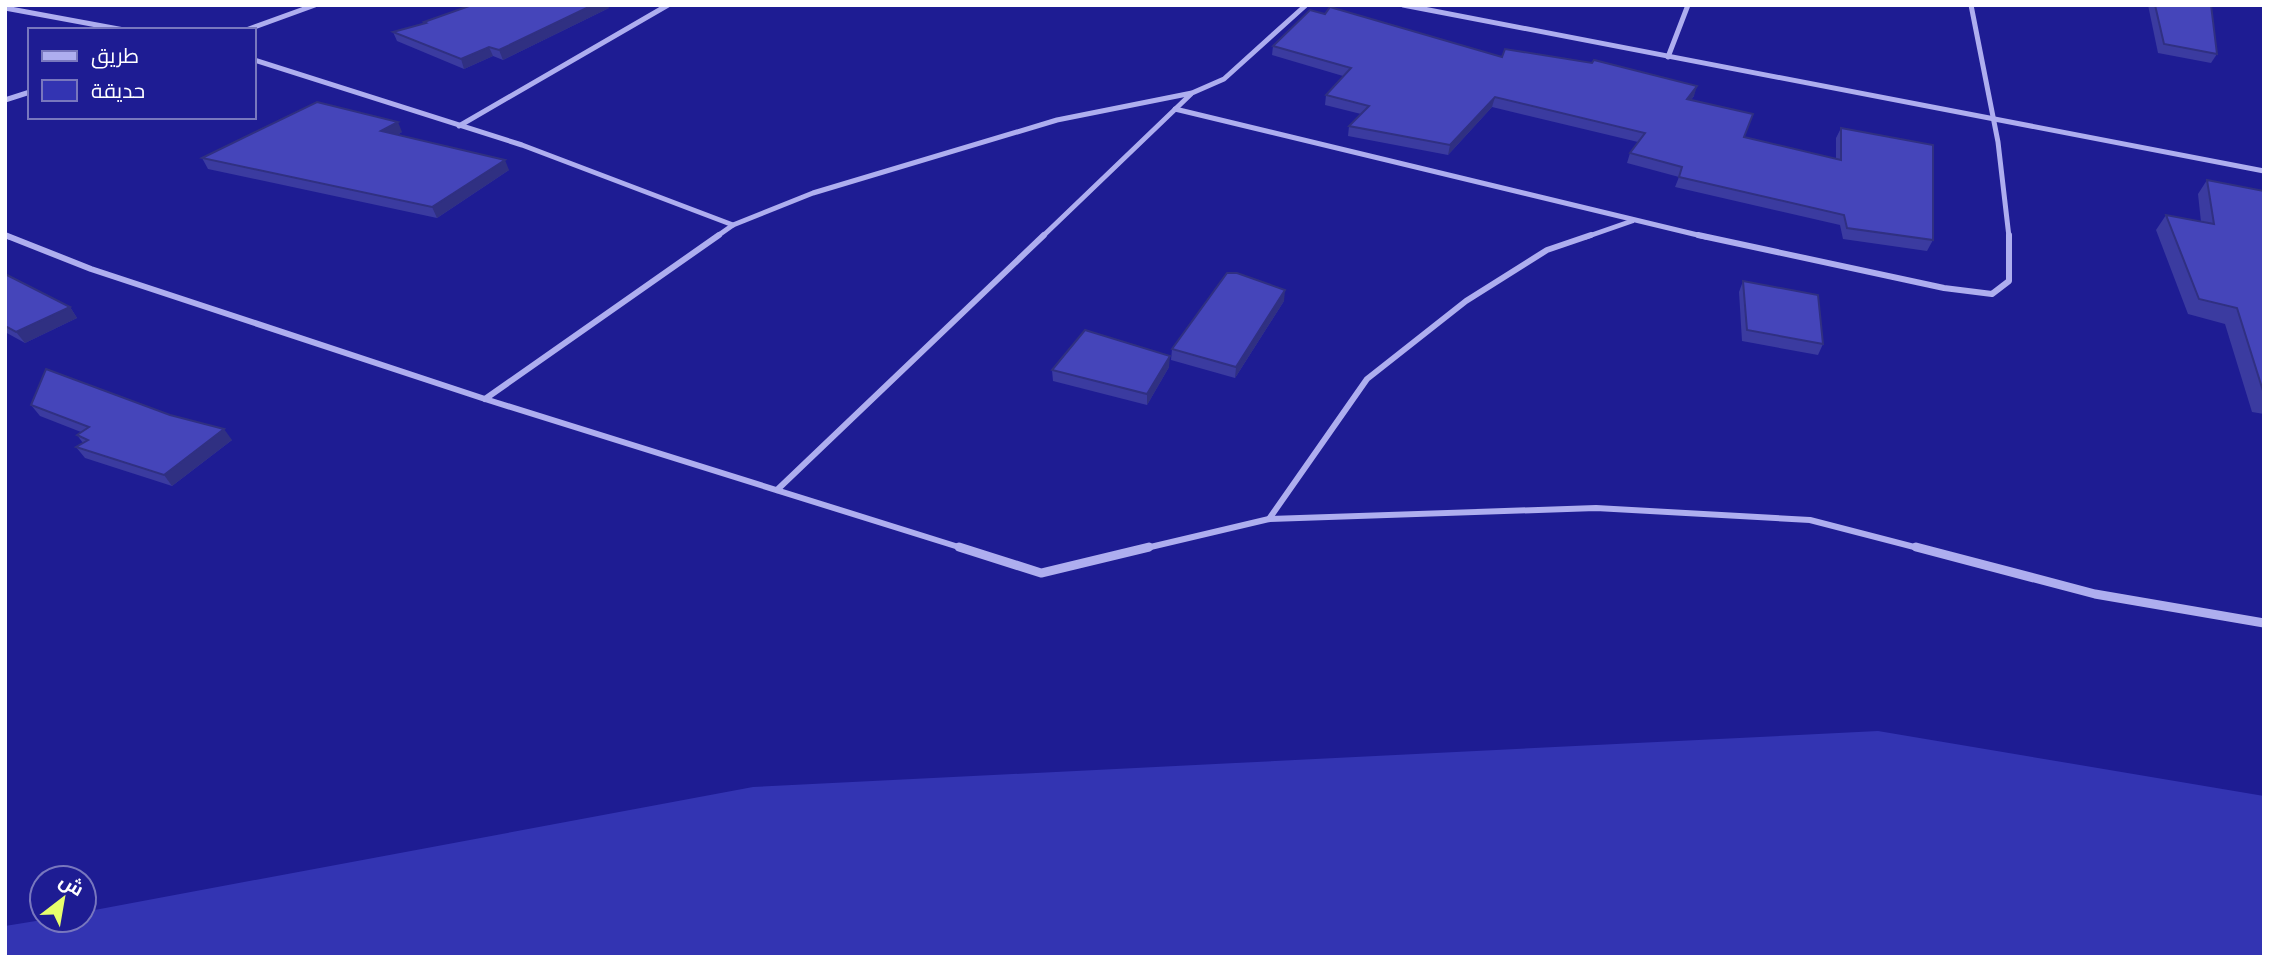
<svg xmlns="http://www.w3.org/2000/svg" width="2269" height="962" font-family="'Alegreya Sans',Cairo,sans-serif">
  <rect width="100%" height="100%" fill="#1e1c93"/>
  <path fill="#3334b2" d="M1878,731L2264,796V957H5V926L42,920H84V912L753,787Z"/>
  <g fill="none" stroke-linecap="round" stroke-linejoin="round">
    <g stroke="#aeaeef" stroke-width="5">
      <path d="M1403,5L2264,171"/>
      <path d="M1971,5L1998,142L2009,237"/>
      <path d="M5,8L124,30"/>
      <path d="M246,30L315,5"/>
      <path d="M1668,57L1688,5"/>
      <path d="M254,60L522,145L733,225"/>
      <path d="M5,100L30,92"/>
      <path d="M1175,109L1706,237"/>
      <path d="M459,126L668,5"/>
      <path d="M5,235L9,237"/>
      <path d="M716,237L733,225L813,193L1057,120L1192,93L1224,79L1306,5"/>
      <path d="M1042,237L1191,94"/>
      <path d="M1586,237L1632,221"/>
    </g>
    <g stroke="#aeaeef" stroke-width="6">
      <path d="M5,235L91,269L485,399L965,549"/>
      <path d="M1698,235L1944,288L1992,294L2009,281V235"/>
      <path d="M485,399L719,235"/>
      <path d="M777,490L1044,235"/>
      <path d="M1269,519L1367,379L1466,301L1547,250L1591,235"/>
      <path d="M1142,549L1269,519L1596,508L1810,520L1922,549"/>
    </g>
    <g stroke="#aeaeef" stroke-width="9">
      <path d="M959,547L1041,573L1149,547"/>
      <path d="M1916,547L2095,594L2264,623"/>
    </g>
  </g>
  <g fill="#3b3ba0">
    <path d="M2148,5H2211L2217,54L2211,63L2158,53Z"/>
    <path d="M609,8L503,60L493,56L464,69L397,41L393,32L424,24V22Z"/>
    <path d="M1273,46L1502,57L1694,96L1691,100L1744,137L1836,159V138L1841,128L1933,240L1927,251L1843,239L1840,225L1675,187L1679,177L1627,163L1630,153L1638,142L1492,107L1448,155L1348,136L1349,126L1361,114L1325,105L1326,95L1343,76L1272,55Z"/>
    <path d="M402,132L397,135L509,170L437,218L208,169L202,158Z"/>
    <path d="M2207,180L2264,191V414L2252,412L2225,324L2188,314L2156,230L2166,215L2201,222L2198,194Z"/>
    <path d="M5,274L70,307L77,318L25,343L5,332Z"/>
    <path d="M1743,281L1823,344L1818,355L1742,341L1739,292Z"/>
    <path d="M1284,301L1235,378L1171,360L1172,349Z"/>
    <path d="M1169,367L1147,405L1053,381L1052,370Z"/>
    <path d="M31,405L232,440L172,486L85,458L76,447L83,443L77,435L81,432L40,416Z"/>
  </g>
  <g fill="#303082">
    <path d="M593,5H608L609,8L503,60L499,50Z"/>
    <path d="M489,47L493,56L464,69L461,59Z"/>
    <path d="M1697,86L1694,96L1684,109L1687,99Z"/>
    <path d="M1495,97L1492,107L1448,155L1450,145Z"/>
    <path d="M398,122L402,132L386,141L381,131Z"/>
    <path d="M505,160L509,170L437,218L432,207Z"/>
    <path d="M1285,290L1284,301L1235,378L1236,367Z"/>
    <path d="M70,307L77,318L25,343L16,332Z"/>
    <path d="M1170,356L1169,367L1147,405V394Z"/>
    <path d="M224,429L232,440L172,486L164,475Z"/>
  </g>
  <g fill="#4545ba" stroke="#303082" stroke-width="2">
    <path d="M472,5H593L499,50L489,47L461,59L393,32L426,23L424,22Z"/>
    <path d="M2155,5H2211L2217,54L2164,44Z"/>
    <path d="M1330,7L1502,57L1505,49L1592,63L1594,60L1697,86L1687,99L1753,114L1744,137L1841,160V128L1933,145V240L1847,228L1844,215L1679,177L1682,167L1630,153L1645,133L1495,97L1450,145L1349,126L1369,106L1326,95L1351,68L1273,46L1310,10L1325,14Z"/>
    <path d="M317,102L398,122L381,131L505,160L432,207L202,158Z"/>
    <path d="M2207,180L2264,191V394L2237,308L2199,299L2166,215L2214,224Z"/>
    <path d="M1227,273H1237L1285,290L1236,367L1172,349Z"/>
    <path d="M5,274L70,307L16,332L5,326Z"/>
    <path d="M1743,281L1818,295L1823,344L1747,330Z"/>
    <path d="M1085,330L1170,356L1147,394L1052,370Z"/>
    <path d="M46,369L170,415L224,429L164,475L76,447L88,440L77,435L89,427L31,405Z"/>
  </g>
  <rect width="2269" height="962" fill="none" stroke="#ffffff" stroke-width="14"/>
  <rect x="28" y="28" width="228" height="91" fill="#1e1c93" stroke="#7877be" stroke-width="2"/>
  <rect x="42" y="51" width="35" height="10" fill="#aeaeef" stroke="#7877be" stroke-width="2"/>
  <text x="91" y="63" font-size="21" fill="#ffffff">طريق</text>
  <rect x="42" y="80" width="35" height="21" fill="#3334b2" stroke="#7877be" stroke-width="2"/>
  <text x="91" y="98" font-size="21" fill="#ffffff">حديقة</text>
  <g transform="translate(63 899) rotate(31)"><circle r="33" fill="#1e1c93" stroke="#7877be" stroke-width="2"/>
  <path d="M0-5L12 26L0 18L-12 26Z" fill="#e7fe6c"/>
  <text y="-10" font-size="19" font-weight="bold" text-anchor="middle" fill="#ffffff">ش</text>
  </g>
</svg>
